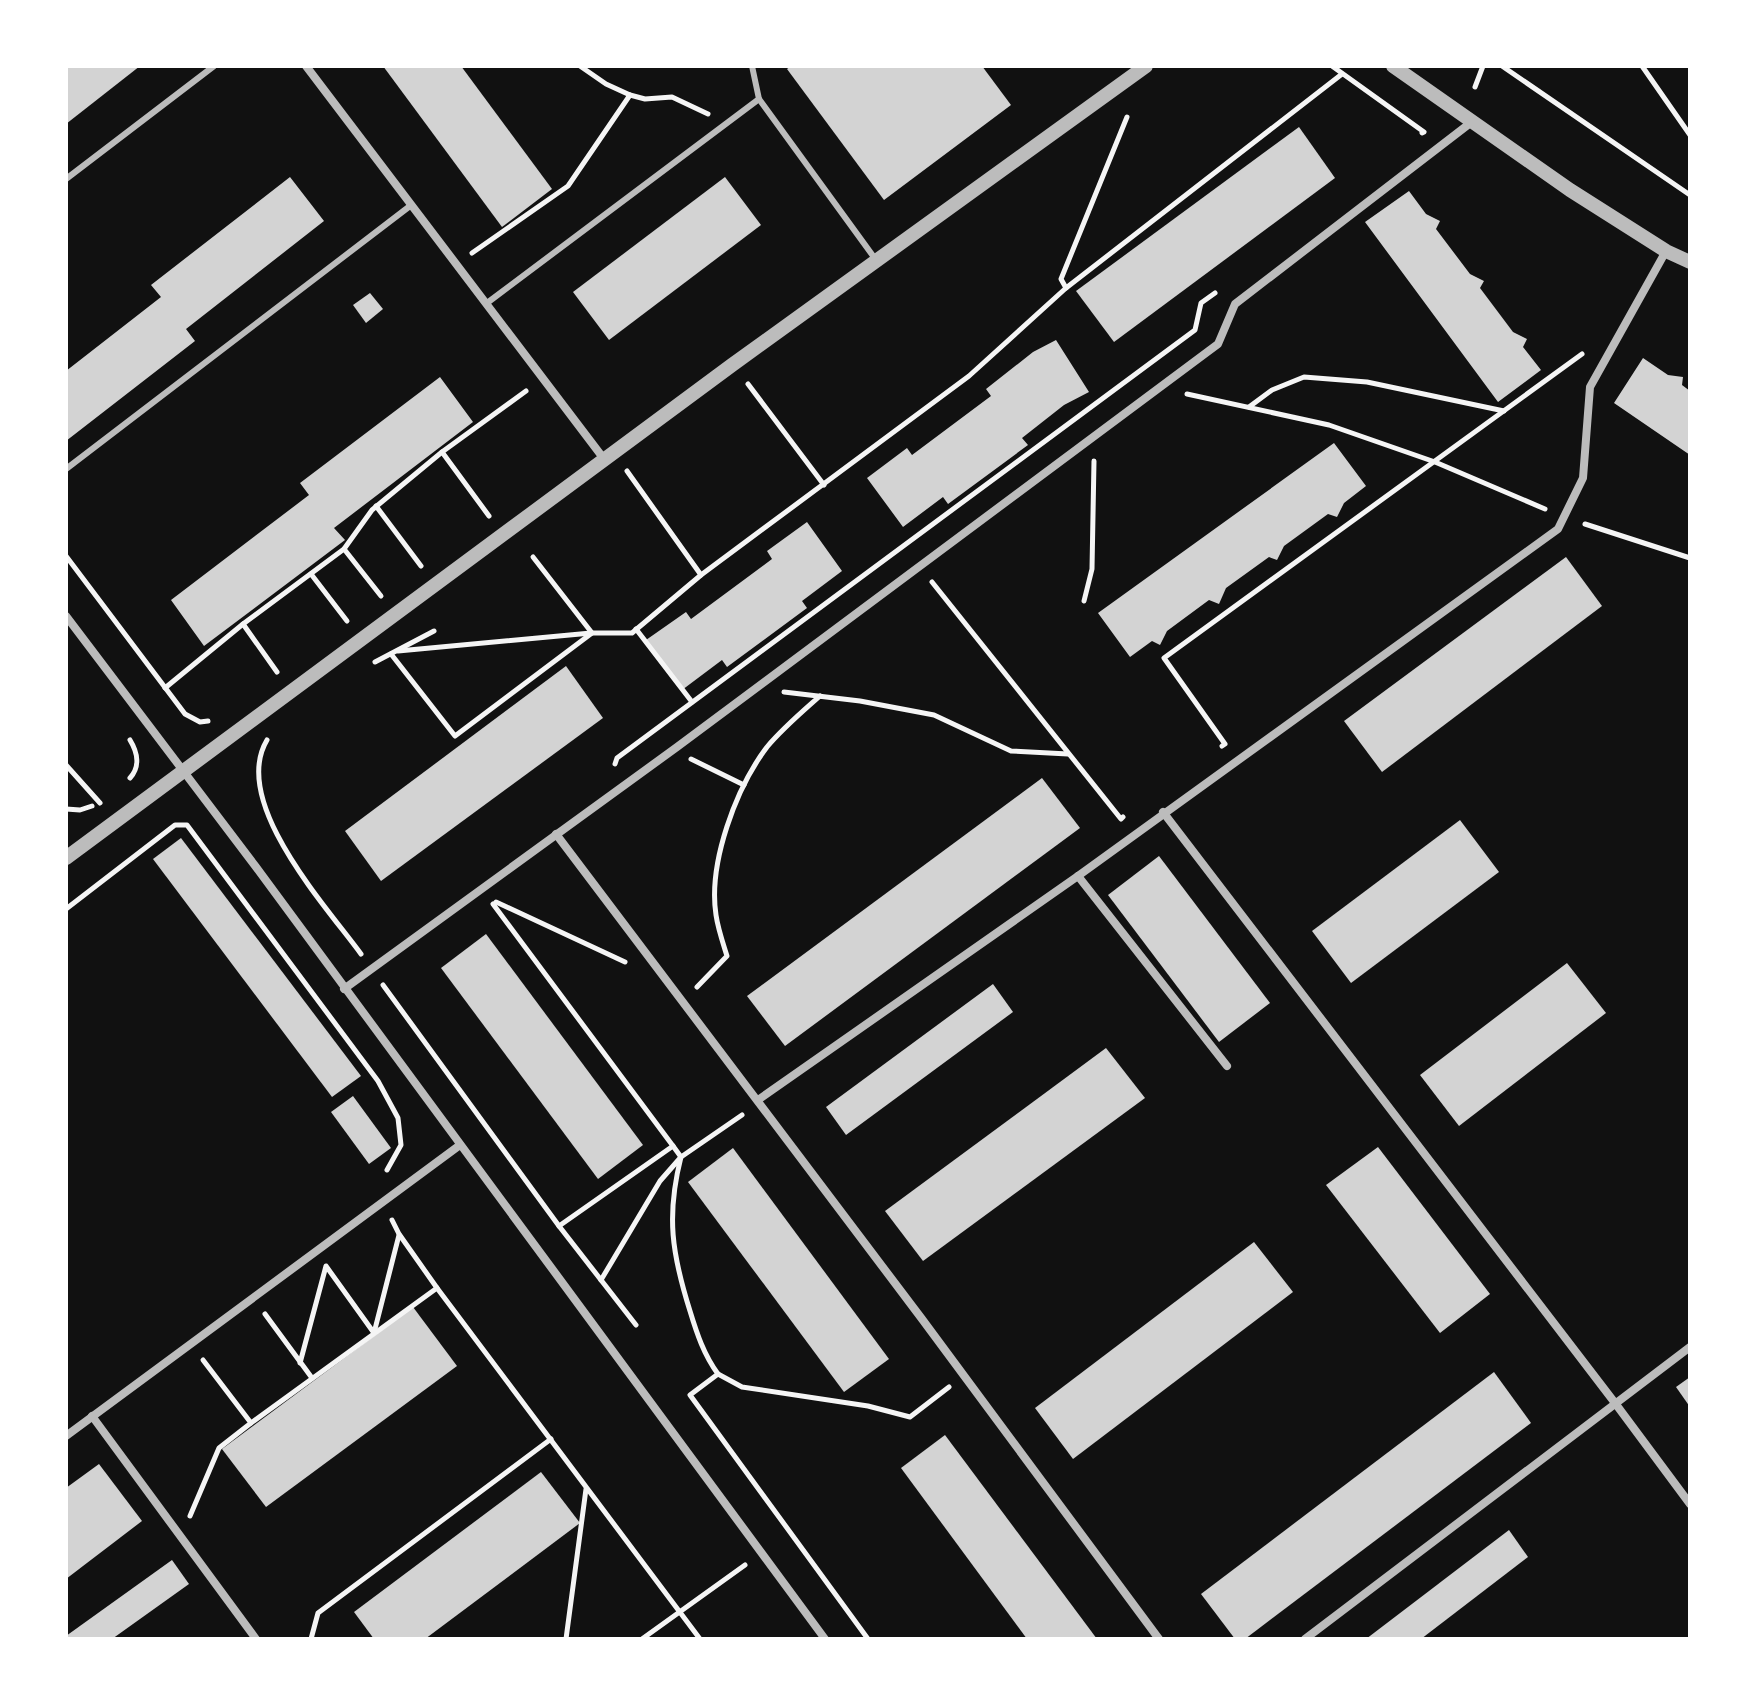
<svg xmlns="http://www.w3.org/2000/svg" width="1756" height="1705" font-family="Roboto,sans-serif">
  <rect width="100%" height="100%" fill="#111"/>
  <g fill="#d3d3d3">
    <path d="M66,66H140L66,124Z"/>
    <path d="M383,66H461L552,189L502,227Z"/>
    <path d="M791,66H982L1011,105L884,200L787,69Z"/>
    <path d="M1299,127L1335,178L1114,342L1076,291Z"/>
    <path d="M290,177L324,221L186,329L195,341L66,441V371L161,297L151,285Z"/>
    <path d="M725,177L761,225L609,340L573,292Z"/>
    <path d="M1409,191L1426,214L1440,221L1436,229L1470,274L1484,281L1480,288L1513,332L1527,339L1523,347L1541,370L1498,402L1365,222Z"/>
    <path d="M370,293L383,309L366,323L353,305Z"/>
    <path d="M1056,340L1089,392L1064,405L1022,438L1028,445L948,504L943,497L903,527L867,478L907,448L912,455L991,396L986,389L1033,352Z"/>
    <path d="M1643,358L1668,375L1683,377L1682,385L1690,391V455L1614,403Z"/>
    <path d="M440,377L473,422L334,528L345,540L204,646L171,600L309,495L300,483Z"/>
    <path d="M1334,443L1366,486L1344,503L1337,517L1328,514L1284,546L1277,560L1269,557L1226,588L1219,604L1209,600L1167,631L1160,645L1152,641L1130,657L1098,613Z"/>
    <path d="M807,522L842,571L802,601L807,608L727,667L722,660L682,690L646,640L686,612L691,619L772,559L767,551Z"/>
    <path d="M1566,557L1602,606L1382,772L1344,721Z"/>
    <path d="M566,666L603,718L381,881L345,831Z"/>
    <path d="M1042,778L1080,828L785,1046L747,996Z"/>
    <path d="M1460,820L1499,872L1351,983L1312,931Z"/>
    <path d="M181,838L361,1076L332,1097L153,859Z"/>
    <path d="M1159,856L1270,1003L1219,1042L1108,895Z"/>
    <path d="M486,934L643,1145L598,1179L441,968Z"/>
    <path d="M1567,963L1606,1013L1459,1126L1420,1075Z"/>
    <path d="M993,984L1013,1012L846,1135L826,1107Z"/>
    <path d="M1106,1048L1145,1098L923,1261L885,1211Z"/>
    <path d="M353,1096L391,1148L369,1164L331,1112Z"/>
    <path d="M1378,1147L1490,1294L1440,1333L1326,1185Z"/>
    <path d="M733,1148L889,1359L844,1392L688,1182Z"/>
    <path d="M1254,1242L1293,1292L1073,1459L1035,1408Z"/>
    <path d="M413,1307L457,1366L266,1507L222,1449Z"/>
    <path d="M1494,1372L1531,1423L1245,1639H1235L1201,1594Z"/>
    <path d="M1690,1377V1407L1676,1387Z"/>
    <path d="M945,1435L1097,1639H1027L901,1468Z"/>
    <path d="M99,1464L142,1521L66,1579V1488Z"/>
    <path d="M541,1472L580,1523L425,1639H374L354,1612Z"/>
    <path d="M1509,1530L1528,1557L1421,1639H1366Z"/>
    <path d="M172,1560L189,1584L112,1639H66V1636Z"/>
  </g>
  <g fill="none" stroke-linecap="round" stroke-linejoin="round">
    <g stroke="#f5f5f5" stroke-width="5">
      <path d="M580,66L606,84L630,95L645,99L672,97L708,114"/>
      <path d="M1332,66L1424,132L1422,133"/>
      <path d="M1502,66L1690,195"/>
      <path d="M1642,66L1690,135"/>
      <path d="M1475,87L1483,66"/>
      <path d="M472,253L568,186L630,95"/>
      <path d="M1066,288L1061,279L1127,117"/>
      <path d="M748,384L824,485"/>
      <path d="M1187,394L1329,425L1435,462L1545,509"/>
      <path d="M1249,407L1272,390L1304,377L1367,382L1504,411"/>
      <path d="M442,452L489,516"/>
      <path d="M627,471L701,575L969,376L1066,288L1342,74"/>
      <path d="M376,506L421,566"/>
      <path d="M1585,524L1690,558"/>
      <path d="M344,549L381,596"/>
      <path d="M66,556L185,714L200,722L208,721"/>
      <path d="M533,557L592,633H632L701,575"/>
      <path d="M311,574L347,621"/>
      <path d="M932,582L1121,819L1123,817"/>
      <path d="M1084,601L1092,569L1094,461"/>
      <path d="M243,624L277,672"/>
      <path d="M636,629L692,702"/>
      <path d="M398,651L591,633"/>
      <path d="M391,654L455,736L592,633"/>
      <path d="M375,662L434,631"/>
      <path d="M165,688L243,624L344,549L372,510L442,452L526,391"/>
      <path d="M784,692L860,701L934,715L1011,751L1068,754"/>
      <path d="M267,740C230,802 326,906 361,954"/>
      <path d="M1222,746L1225,744L1164,658L1582,354"/>
      <path d="M691,759L744,785"/>
      <path d="M615,764L617,758L1195,330L1201,303L1215,293"/>
      <path d="M66,765L100,803"/>
      <path d="M130,778C140,767 138,753 130,740"/>
      <path d="M66,809L80,810L92,806"/>
      <path d="M496,902L625,962"/>
      <path d="M493,904L673,1146L559,1226"/>
      <path d="M66,909L175,825H187L378,1081L398,1118L401,1145L387,1170"/>
      <path d="M383,985L559,1226L636,1325"/>
      <path d="M697,987L727,956C723,943 718,929 716,915C708,863 736,788 767,747C783,728 802,712 820,696"/>
      <path d="M673,1146L681,1157L742,1115"/>
      <path d="M392,1220L399,1234L437,1288L700,1639"/>
      <path d="M601,1280L660,1181L681,1157C666,1216 672,1254 690,1311C697,1334 704,1355 718,1374L690,1395L868,1639"/>
      <path d="M265,1314L312,1378"/>
      <path d="M300,1363L326,1266L374,1333L399,1235"/>
      <path d="M718,1374L742,1387L868,1406L910,1417L949,1387"/>
      <path d="M251,1423L437,1288"/>
      <path d="M190,1516L219,1448L251,1423L203,1360"/>
      <path d="M311,1639L318,1613L551,1439"/>
      <path d="M566,1639L586,1489"/>
      <path d="M642,1639L745,1565"/>
    </g>
    <g stroke="#bcbcbc" stroke-width="6">
      <path d="M759,99L876,260"/>
      <path d="M66,179L214,66"/>
      <path d="M487,303L759,99L752,66"/>
      <path d="M66,469L410,206"/>
    </g>
    <g stroke="#bcbcbc" stroke-width="8">
      <path d="M306,66L604,459"/>
      <path d="M66,616L256,867L825,1639"/>
      <path d="M1163,812L1615,1403L1690,1504"/>
      <path d="M556,834L922,1319L1159,1639"/>
      <path d="M1078,876L1227,1066"/>
      <path d="M344,989L677,747L1218,344L1235,304L1473,121"/>
      <path d="M758,1100L1078,876L1558,529L1583,478L1590,387L1666,251"/>
      <path d="M92,1416L256,1639"/>
      <path d="M66,1436L460,1145"/>
      <path d="M1305,1639L1690,1347"/>
    </g>
    <g stroke="#bcbcbc" stroke-width="14">
      <path d="M1393,66L1570,190L1666,251L1690,262"/>
      <path d="M66,858L732,365L1146,66"/>
    </g>
  </g>
  <rect width="1756" height="1705" fill="none" stroke="#ffffff" stroke-width="136"/>
</svg>
